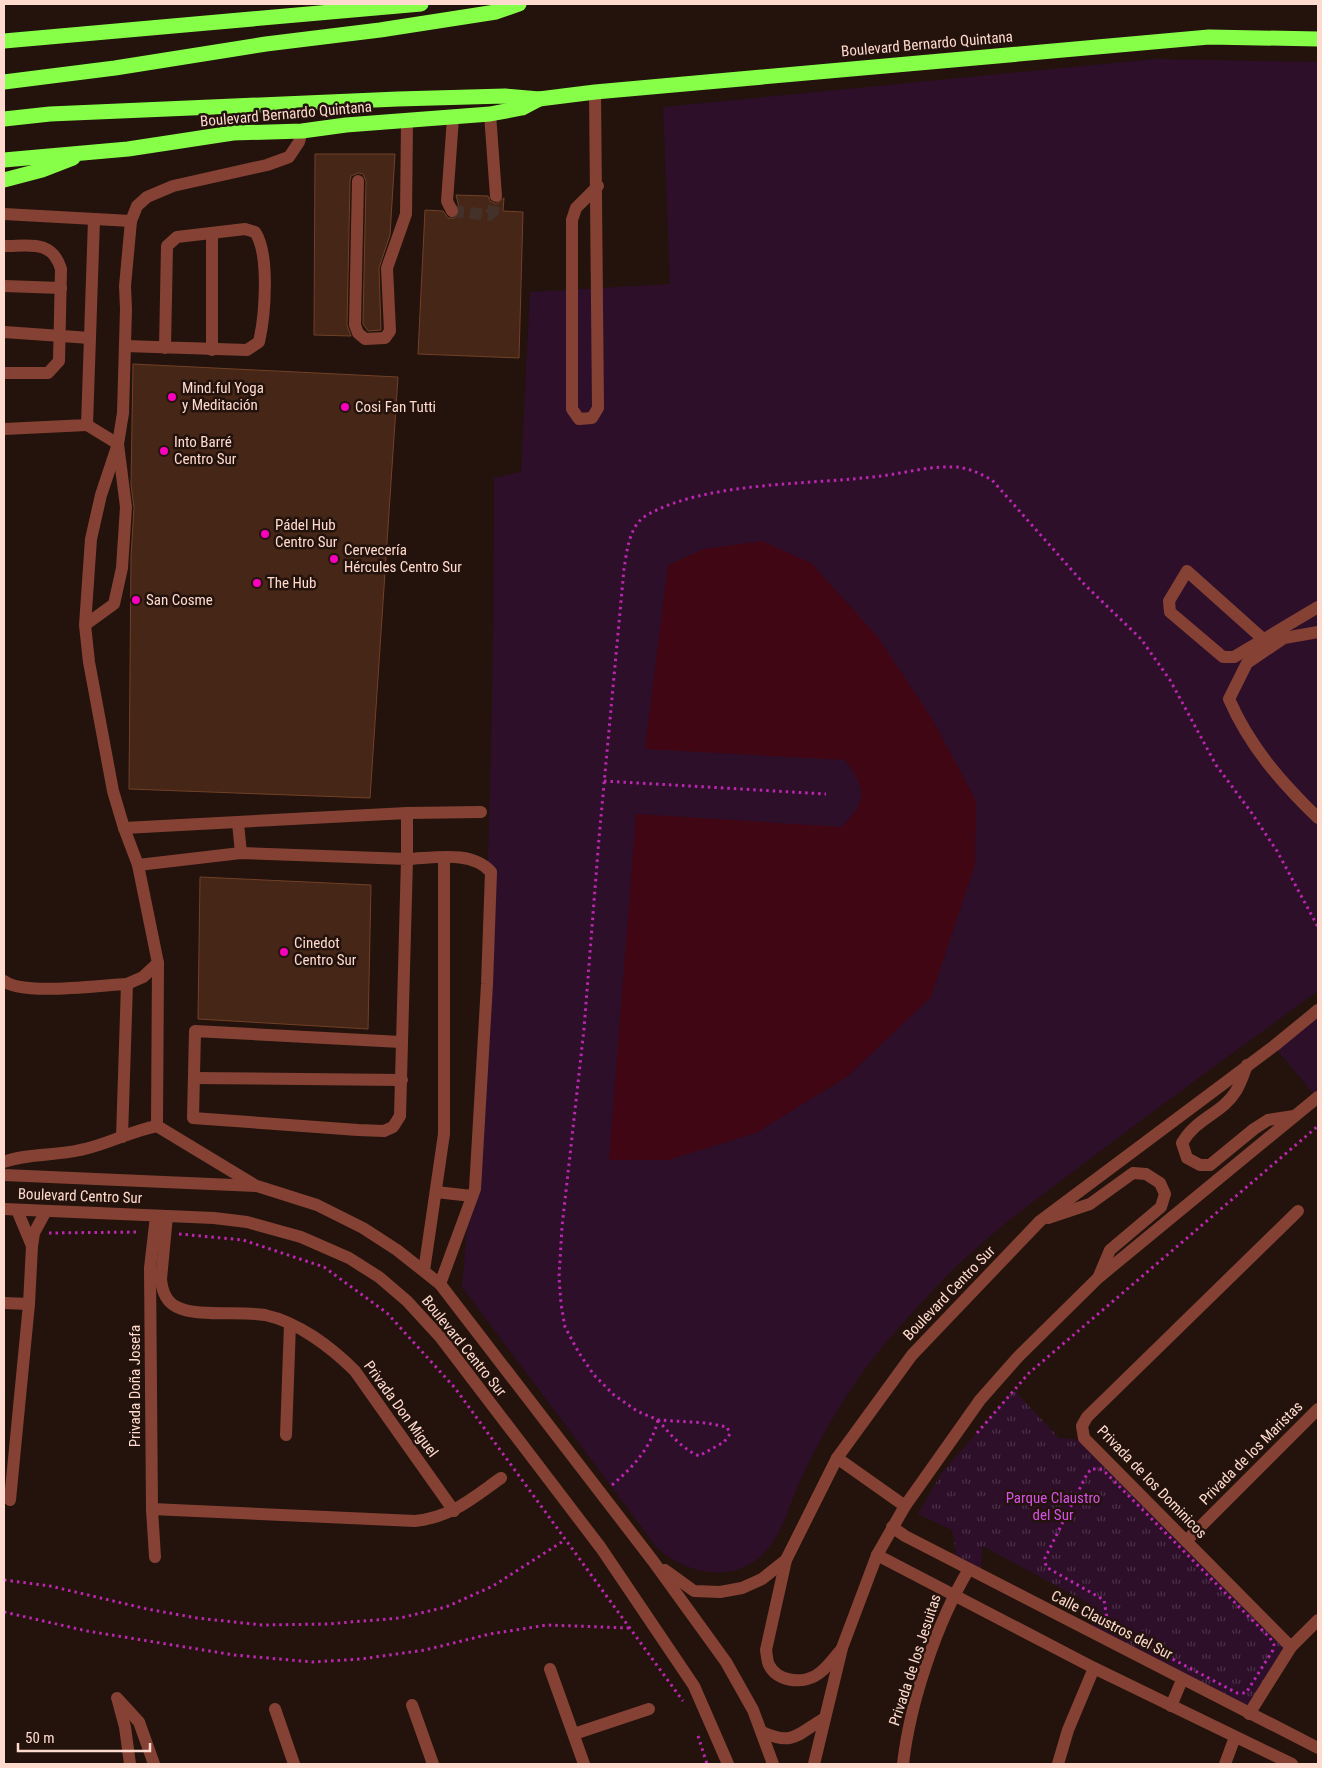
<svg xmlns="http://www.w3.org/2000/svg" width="1322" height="1768" font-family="'Roboto Condensed',sans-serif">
  <defs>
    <pattern id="park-tufts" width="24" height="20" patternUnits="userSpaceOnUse" patternTransform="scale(1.25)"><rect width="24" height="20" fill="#2d0f2a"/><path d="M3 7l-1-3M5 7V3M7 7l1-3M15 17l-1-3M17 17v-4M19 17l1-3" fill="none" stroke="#4c3148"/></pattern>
  </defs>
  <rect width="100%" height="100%" fill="#23130c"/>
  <g fill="#2d0f2a">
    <path d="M1155,59L1318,62V991C1241,1047 1163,1103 1087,1161C1052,1188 1015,1214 981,1244C944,1276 911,1313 879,1351C847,1390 821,1436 800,1481C788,1507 782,1539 759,1558C728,1583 686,1573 658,1549L462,1287C486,1018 494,747 494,478L521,472L530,292L670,284L663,107Z"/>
    <path d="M1318,1010V1097L1317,1098L1274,1046Z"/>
  </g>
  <path fill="url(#park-tufts)" d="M1014,1390L1059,1438L1083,1440L1291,1647L1249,1714L1092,1633L1090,1604L983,1546L980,1574L958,1563L952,1530L918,1514L941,1474Z"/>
  <path fill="#410613" d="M762,541L811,563L877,636L934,722L976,801L975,865L931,997L848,1076L756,1133L668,1160H609L636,814L842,827C867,800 867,790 845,760L645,749L668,565L704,549Z"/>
  <g fill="#452617" stroke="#724027">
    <path d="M315,154H395L390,235L379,268L381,330L368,331L363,324L366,181L363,174L358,173L351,176L350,181L347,325L351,336L314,335Z"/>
    <path d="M456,195L488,196L490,201L496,204L504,198L503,211L523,212L519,358L418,354L425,210L443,211L448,218H455L460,211Z"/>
    <path d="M133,364L398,377L370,798L129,789L131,556L134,508L131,485Z"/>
    <path d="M200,877L371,885L368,1029L198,1019Z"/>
  </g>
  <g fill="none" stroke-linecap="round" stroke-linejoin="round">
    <path stroke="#443129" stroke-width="12" stroke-dasharray="12 6" stroke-linecap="butt" d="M452,211L489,215L493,211L496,196"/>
    <g stroke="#bb26af" stroke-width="3" stroke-dasharray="2.5 4" stroke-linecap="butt">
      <path d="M604,781L826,794"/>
      <path d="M49,1233L140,1232"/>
      <path d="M179,1234L243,1240L324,1267L387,1313L455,1388L683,1701"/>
      <path d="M658,1420C670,1434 681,1448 699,1456L724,1442L730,1434L727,1427L707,1423L658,1420L637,1411L614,1395L594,1375L579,1353L565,1327L561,1304L559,1277L562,1227L584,1029L599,838L624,569C627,551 629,525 647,515C707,481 812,485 881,476C905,473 929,466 953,467C967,467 979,473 992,480L1085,585L1141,639L1170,680L1216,765L1251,812L1277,851L1318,927"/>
      <path d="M977,1433L1029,1373L1318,1126"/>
      <path d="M1093,1469H1100L1106,1473L1270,1638L1274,1645L1273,1650L1246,1693H1237L1108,1625L1104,1600L1046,1567L1045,1558L1088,1472Z"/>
      <path d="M612,1485C633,1467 651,1448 658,1420"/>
      <path d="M4,1580L50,1586L147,1609L197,1618L262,1625L327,1624L400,1618L446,1607L493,1586L565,1540"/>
      <path d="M4,1612L87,1631L234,1655L313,1662L361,1659L425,1650L490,1634L547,1625L629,1628"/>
      <path d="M698,1736L707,1764"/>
    </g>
    <g stroke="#854234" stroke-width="12">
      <path d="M595,92L598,408L592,418L579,419L572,409V220L576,208L598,186"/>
      <path d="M490,114L496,196"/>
      <path d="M358,181L355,325L358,333L365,339L385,338L390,331L387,268L406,214L407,121"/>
      <path d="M452,211L447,201L453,118"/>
      <path d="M4,214L131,221"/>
      <path d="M4,246C29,246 52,239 61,269L59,361L48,373H4"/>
      <path d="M4,286L61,288"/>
      <path d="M4,332L90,338"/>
      <path d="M125,346L247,350L259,342C265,316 270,254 255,232L245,229L177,237L167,246L165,348"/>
      <path d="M212,350V233"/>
      <path d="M4,429L87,425L94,220"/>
      <path d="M85,625L114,604L122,568L126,507L118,444L87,425"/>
      <path d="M1318,632L1284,638L1247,663L1229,699C1250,747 1281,782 1318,818"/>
      <path d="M1263,639L1187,571L1169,601L1170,612L1223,657H1234L1318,607"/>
      <path d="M407,813L481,812"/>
      <path d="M238,823L241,853"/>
      <path d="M124,828L407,813V859C434,858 472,850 491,872L487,984L475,1189L440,1284"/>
      <path d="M138,865L241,853L407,859L400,1116L393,1127L384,1131L358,1130L193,1118L195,1031L401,1042"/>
      <path d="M4,981C23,996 100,985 127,984L122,1137"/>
      <path d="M127,984L143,977L158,963"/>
      <path d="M1247,1065C1244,1073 1241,1083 1236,1091C1223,1113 1196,1118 1182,1143L1187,1158L1200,1165H1210L1254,1129L1268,1120L1294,1116"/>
      <path d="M194,1078L402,1080"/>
      <path d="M157,1126L158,963L138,865L124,828L113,791L89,662L85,625L91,539L101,495L118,444L123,413L126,309L125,286L131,221L137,206L147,197L173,186L267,165L289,157L299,142L302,131"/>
      <path d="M4,1162C28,1153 55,1156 80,1150C107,1145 130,1131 157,1126L253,1184"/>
      <path d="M4,1175L257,1186L317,1205L363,1228L397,1250L440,1284L653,1561L726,1662L753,1710L773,1764"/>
      <path d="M436,1192L472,1196"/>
      <path d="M4,1209L214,1218L247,1222L301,1237L349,1258L379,1277L407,1301L441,1338L601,1548L694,1686L728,1764"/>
      <path d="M17,1210L32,1246"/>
      <path d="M167,1216L161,1279C162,1290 166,1302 177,1307C195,1317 242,1311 265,1315C298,1322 331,1347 355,1371L454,1511"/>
      <path d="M1048,1218L1090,1204L1133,1173L1146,1174L1160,1183L1165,1194L1161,1207L1110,1250L1099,1276"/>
      <path d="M424,1271L444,1134V858"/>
      <path d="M4,1303L29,1304"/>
      <path d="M286,1435L290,1324"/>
      <path d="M837,1458L905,1506"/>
      <path d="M10,1500L29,1304L32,1246L34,1233L46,1211"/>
      <path d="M152,1509L415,1521C452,1517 471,1499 501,1478"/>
      <path d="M892,1527L905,1536L1318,1748"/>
      <path d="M1186,1541L1318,1409"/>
      <path d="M877,1555L1094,1668L1292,1764"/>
      <path d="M155,1557L152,1509L150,1268L156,1216"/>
      <path d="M786,1560L766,1650C767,1655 767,1661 769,1665C777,1681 800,1684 815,1676C825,1671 832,1660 840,1651"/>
      <path d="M665,1570L694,1591L720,1592L742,1588L762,1579L786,1560L837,1458L912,1355L1040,1221L1274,1046L1318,1010"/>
      <path d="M1291,1647L1084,1438L1082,1426L1087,1417L1298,1211"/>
      <path d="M550,1669L584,1764"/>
      <path d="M117,1698L139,1722L154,1764"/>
      <path d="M118,1701L125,1727L130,1764"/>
      <path d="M412,1705L433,1764"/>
      <path d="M1171,1706L1182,1680"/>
      <path d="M275,1709L294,1764"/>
      <path d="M1249,1714L1291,1647L1318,1620"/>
      <path d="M762,1732C792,1746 797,1735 823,1719"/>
      <path d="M574,1734L649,1709"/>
      <path d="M814,1764L842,1648L877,1555L905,1506L980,1400L1018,1357L1098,1278L1318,1097"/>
      <path d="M903,1764C910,1702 937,1622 969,1569"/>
      <path d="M1058,1764L1068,1730L1094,1668"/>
      <path d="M1225,1764L1235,1737"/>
    </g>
    <g stroke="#87ff49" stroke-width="15">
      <path d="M4,41L421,4"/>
      <path d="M4,82L115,68L266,44L380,30L496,12L519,4"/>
      <path d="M4,119L50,114L398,99L505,96L539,99L595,92L1209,37L1318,39"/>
      <path d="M4,160L128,149L233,133L302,131L346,125L490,114L522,108L539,99"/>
      <path d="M4,180L42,170L73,158"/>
    </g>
  </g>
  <g fill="#f900bd" stroke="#23130c" stroke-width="2">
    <circle cx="172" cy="397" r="5"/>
    <circle cx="345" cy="407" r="5"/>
    <circle cx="164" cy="451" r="5"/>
    <circle cx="265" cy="534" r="5"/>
    <circle cx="334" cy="559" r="5"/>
    <circle cx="257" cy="583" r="5"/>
    <circle cx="136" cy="600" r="5"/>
    <circle cx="284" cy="952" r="5"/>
  </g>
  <g text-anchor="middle" stroke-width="5" stroke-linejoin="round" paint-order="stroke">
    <g font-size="15" fill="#ffdace" stroke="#23130c">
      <text transform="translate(927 44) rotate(-5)" y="5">Boulevard Bernardo Quintana</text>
      <text transform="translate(286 114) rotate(-5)" y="5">Boulevard Bernardo Quintana</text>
      <text transform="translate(80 1196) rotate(2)" y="5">Boulevard Centro Sur</text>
      <text transform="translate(949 1293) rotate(-46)" y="5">Boulevard Centro Sur</text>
      <text transform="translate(464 1346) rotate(51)" y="5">Boulevard Centro Sur</text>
      <text transform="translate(135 1386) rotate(-90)" y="5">Privada Doña Josefa</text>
      <text transform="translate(401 1409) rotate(54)" y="5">Privada Don Miguel</text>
      <text transform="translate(1251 1453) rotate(-45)" y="5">Privada de los Maristas</text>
      <text transform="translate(1152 1482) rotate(46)" y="5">Privada de los Dominicos</text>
      <text transform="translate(1112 1625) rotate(27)" y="5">Calle Claustros del Sur</text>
      <text transform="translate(915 1660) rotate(-72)" y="5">Privada de los Jesuitas</text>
    </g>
    <g font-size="15" fill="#ffdace" stroke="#23130c" text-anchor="start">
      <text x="182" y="393">Mind.ful Yoga<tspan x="182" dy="17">y Meditación</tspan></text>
      <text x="355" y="412">Cosi Fan Tutti</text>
      <text x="174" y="447">Into Barré<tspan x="174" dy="17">Centro Sur</tspan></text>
      <text x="275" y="530">Pádel Hub<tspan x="275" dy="17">Centro Sur</tspan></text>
      <text x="344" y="555">Cervecería<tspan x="344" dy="17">Hércules Centro Sur</tspan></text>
      <text x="267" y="588">The Hub</text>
      <text x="146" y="605">San Cosme</text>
      <text x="294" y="948">Cinedot<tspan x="294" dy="17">Centro Sur</tspan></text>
    </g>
    <g font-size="15" fill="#d652e7" stroke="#23130c">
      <text x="1053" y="1503">Parque Claustro<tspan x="1053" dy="17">del Sur</tspan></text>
    </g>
  </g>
  <rect width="1322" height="1768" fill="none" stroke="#ffdace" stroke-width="10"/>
  <path d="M18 1743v8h132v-8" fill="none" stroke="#ffdace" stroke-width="2.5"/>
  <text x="25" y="1743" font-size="15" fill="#ffdace" stroke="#23130c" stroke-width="4" paint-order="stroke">50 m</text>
</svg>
